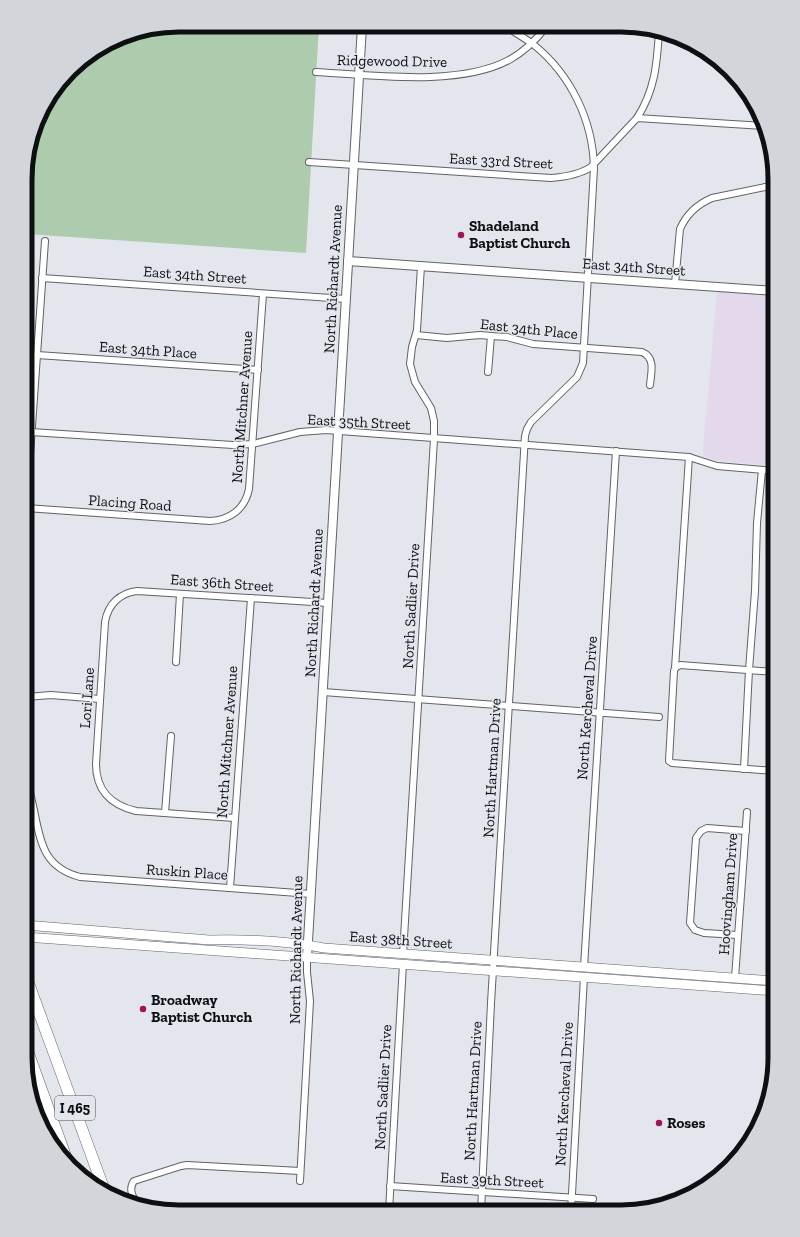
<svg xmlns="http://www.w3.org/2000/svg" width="800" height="1237" font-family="'Zilla Slab',serif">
  <rect width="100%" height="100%" fill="#e3e7ed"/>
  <path fill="#e3d8ec" d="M717,292L775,295V466L731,462L714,460L704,456L703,449Z"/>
  <path fill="#acccad" d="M179,25H319L306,253L26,234V159L41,111L77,63L120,37Z"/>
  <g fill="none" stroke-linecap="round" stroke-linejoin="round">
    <g stroke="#5f6267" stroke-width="8">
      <g id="minor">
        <path d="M316,72C371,75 459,87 509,60C524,52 536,40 547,26"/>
        <path d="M637,118C655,90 657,64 659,31"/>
        <path d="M309,162L551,178C564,177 579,175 591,167L637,118L764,126"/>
        <path d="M42,278L346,299"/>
        <path d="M675,284L680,229C686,215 698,204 712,198L775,185"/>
        <path d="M416,335L447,338L480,335L491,336L507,337L533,344L642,352C656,358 651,373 650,385"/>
        <path d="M37,355L258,370"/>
        <path d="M488,372L491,336"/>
        <path d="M31,432L233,445L253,444L300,432L326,430L689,457L717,466L775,471"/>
        <path d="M26,508L210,521C230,520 245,509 249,489L263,294"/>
        <path d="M26,512L45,241"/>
        <path d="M176,662L180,594"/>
        <path d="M675,668L689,457"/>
        <path d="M323,692L659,717"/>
        <path d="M26,697L51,695L100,699"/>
        <path d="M744,769L749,670L755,591L757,523L762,470"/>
        <path d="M25,770C28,785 32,800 35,815C41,846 46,868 80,877L311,894"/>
        <path d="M775,771L672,763L669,761L674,671L675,668L680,665L775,672"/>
        <path d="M165,813L171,736"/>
        <path d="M235,818L136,811C111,805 96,791 96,764L105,622C108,604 120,593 137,591L328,603"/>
        <path d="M230,888L251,598"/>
        <path d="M738,935L704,933L695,930L690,923L696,838L701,831L707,828L746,831"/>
        <path d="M403,954L434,439V421L431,408L415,382L410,364L412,347L417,330L421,266"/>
        <path d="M584,967L616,451"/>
        <path d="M735,978L747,812"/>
        <path d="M300,1181L310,1001L307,972V958"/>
        <path d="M390,1186L593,1199"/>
        <path d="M137,1205C133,1197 128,1189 134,1181L181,1166L187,1165L300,1171"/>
        <path d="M389,1211L403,964"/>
        <path d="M481,1212L491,1003L525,436L527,429L531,422L577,377L583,363L594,168C593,121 571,75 534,45C525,38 515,33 506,26"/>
        <path d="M571,1212L584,977"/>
      </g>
    </g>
    <g stroke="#5f6267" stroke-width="10">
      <g id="tertiary">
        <path d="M348,261L775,291"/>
        <path d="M307,958L362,26"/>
      </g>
    </g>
    <g stroke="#5f6267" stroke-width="10">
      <g id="secondary">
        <path d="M25,925L209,940C247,939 286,941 324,948L775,981"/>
        <path d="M25,937L775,991"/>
      </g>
    </g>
    <g stroke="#5f6267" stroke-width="12">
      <g id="motorway">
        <path d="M25,974L105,1192"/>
        <path d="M25,1044L68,1163"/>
      </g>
    </g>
    <use href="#minor" stroke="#fff" stroke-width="6"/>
    <use href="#tertiary" stroke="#fff" stroke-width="8"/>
    <use href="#secondary" stroke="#fff" stroke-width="9"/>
    <use href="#motorway" stroke="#fff" stroke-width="11"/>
  </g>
  <g fill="#a2145a" stroke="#e3e7ed" stroke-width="1.5">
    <circle cx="461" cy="235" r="4"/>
    <circle cx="143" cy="1009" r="4"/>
    <circle cx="659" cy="1123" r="4"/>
  </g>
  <g text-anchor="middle" stroke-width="3" stroke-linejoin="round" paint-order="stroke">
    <rect fill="#e3e7ed" stroke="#4e5053" stroke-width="1" x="55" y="1096" width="40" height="24" rx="3"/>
    <g font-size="14" font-weight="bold" fill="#0e0f11">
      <text x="75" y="1113">I 465</text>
    </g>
    <g font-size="15" fill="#0e0f11" stroke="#e3e7ed">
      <text transform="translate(392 61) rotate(1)" y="5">Ridgewood Drive</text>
      <text transform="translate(501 161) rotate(3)" y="5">East 33rd Street</text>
      <text transform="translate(634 267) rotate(4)" y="5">East 34th Street</text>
      <text transform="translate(195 275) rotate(4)" y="5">East 34th Street</text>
      <text transform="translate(333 279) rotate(-87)" y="5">North Richardt Avenue</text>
      <text transform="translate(529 329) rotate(6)" y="5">East 34th Place</text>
      <text transform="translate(148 350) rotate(4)" y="5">East 34th Place</text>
      <text transform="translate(242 407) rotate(-86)" y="5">North Mitchner Avenue</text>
      <text transform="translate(359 422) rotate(3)" y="5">East 35th Street</text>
      <text transform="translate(130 503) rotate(4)" y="5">Placing Road</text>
      <text transform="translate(222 583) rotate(4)" y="5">East 36th Street</text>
      <text transform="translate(314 603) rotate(-87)" y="5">North Richardt Avenue</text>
      <text transform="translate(411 606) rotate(-87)" y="5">North Sadlier Drive</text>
      <text transform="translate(87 698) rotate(-86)" y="5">Lori Lane</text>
      <text transform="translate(587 708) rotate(-86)" y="5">North Kercheval Drive</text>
      <text transform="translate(227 742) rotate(-86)" y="5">North Mitchner Avenue</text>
      <text transform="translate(492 768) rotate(-87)" y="5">North Hartman Drive</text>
      <text transform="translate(187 872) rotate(4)" y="5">Ruskin Place</text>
      <text transform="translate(728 894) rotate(-86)" y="5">Hoovingham Drive</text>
      <text transform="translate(401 940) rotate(4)" y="5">East 38th Street</text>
      <text transform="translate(296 950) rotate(-89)" y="5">North Richardt Avenue</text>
      <text transform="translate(383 1087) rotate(-87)" y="5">North Sadlier Drive</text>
      <text transform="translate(473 1091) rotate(-87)" y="5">North Hartman Drive</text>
      <text transform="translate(564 1094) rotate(-87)" y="5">North Kercheval Drive</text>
      <text transform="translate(492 1180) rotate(3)" y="5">East 39th Street</text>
    </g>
    <g font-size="15" font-weight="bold" fill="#0e0f11" stroke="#e3e7ed" text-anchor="start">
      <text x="469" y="231">Shadeland<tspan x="469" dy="17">Baptist Church</tspan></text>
      <text x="151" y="1005">Broadway<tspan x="151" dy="17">Baptist Church</tspan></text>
      <text x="667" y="1128">Roses</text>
    </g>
  </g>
  <path d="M0 0H800V1237H0ZM179 32H621A147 147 0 0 1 768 179V1058A147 147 0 0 1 621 1205H179A147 147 0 0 1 32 1058V179A147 147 0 0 1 179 32Z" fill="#d2d6db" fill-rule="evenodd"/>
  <path fill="none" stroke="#0e0f11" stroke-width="5" d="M179 32H621A147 147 0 0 1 768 179V1058A147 147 0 0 1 621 1205H179A147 147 0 0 1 32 1058V179A147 147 0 0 1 179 32Z"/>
</svg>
